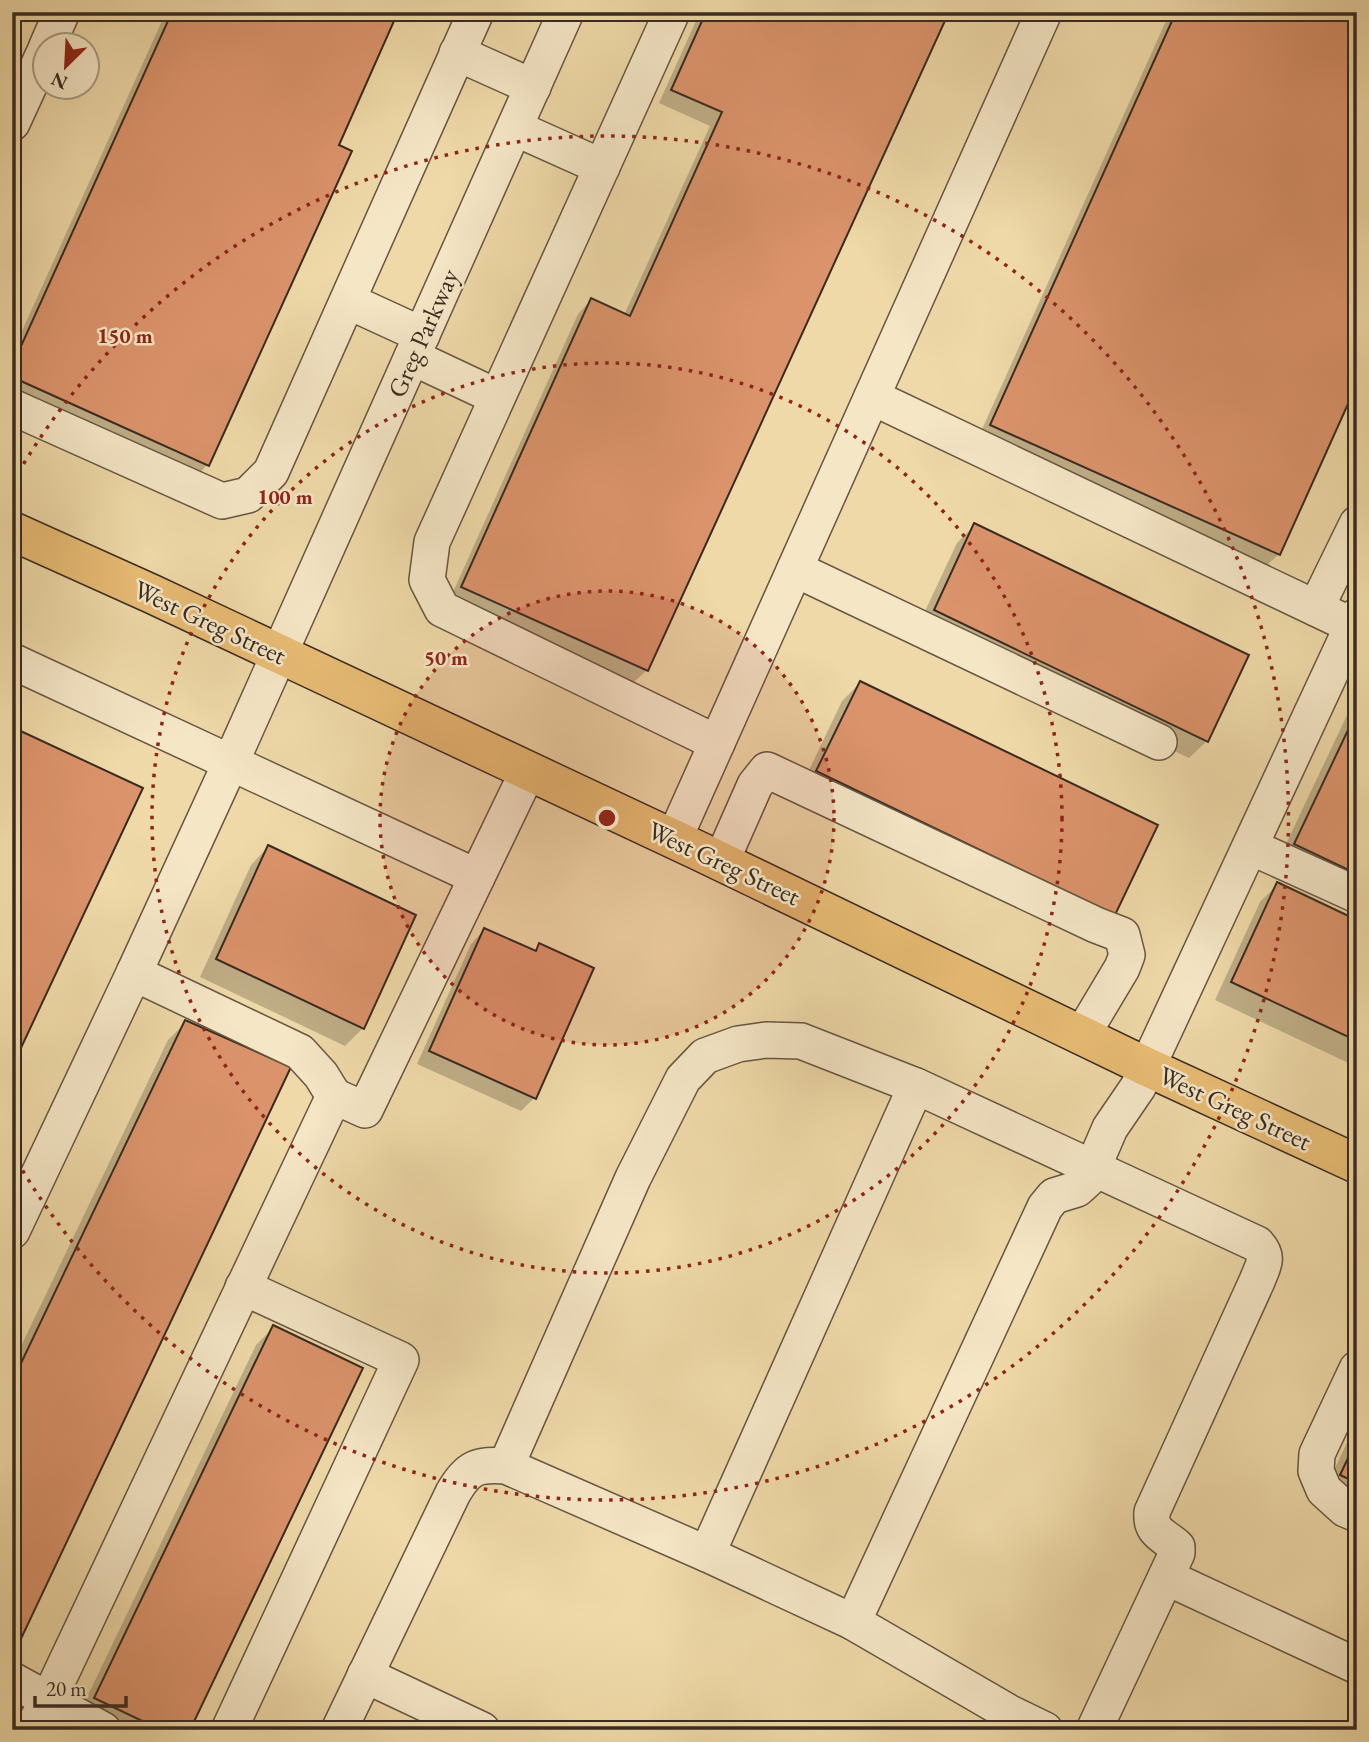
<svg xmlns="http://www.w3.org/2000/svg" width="1369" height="1742" font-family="'EB Garamond',serif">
  <rect width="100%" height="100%" fill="#efd9a8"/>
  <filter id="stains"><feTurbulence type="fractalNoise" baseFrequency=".00286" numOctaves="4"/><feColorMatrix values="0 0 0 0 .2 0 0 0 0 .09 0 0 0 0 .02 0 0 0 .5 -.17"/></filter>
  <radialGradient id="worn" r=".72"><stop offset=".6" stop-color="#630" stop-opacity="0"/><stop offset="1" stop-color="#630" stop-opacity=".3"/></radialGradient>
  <g fill="#0003">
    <path d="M166,12H396L336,145L349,152L207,465L194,479L12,396V353Z"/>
    <path d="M700,12H947L647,670L633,683L449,601L578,314L591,300L624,315L710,126L659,103Z"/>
    <path d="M1170,12H1357L1279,554L1265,567L978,438Z"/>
    <path d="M975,525L1207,741L1189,758L917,628L957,543Z"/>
    <path d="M860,683L1113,914L800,789L842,701Z"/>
    <path d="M1357,694V899L1277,863Z"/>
    <path d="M268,847L363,1028L345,1046L200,977L251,865Z"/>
    <path d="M1278,884L1357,922V1067L1215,1000L1260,902Z"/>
    <path d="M484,930L533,952L540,945L534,1098L521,1111L417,1064L471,944Z"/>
    <path d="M186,1022L18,1642L12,1648V1365L168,1040Z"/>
    <path d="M274,1327L188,1730H107L78,1716L256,1345Z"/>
    <path d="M1357,1422V1509L1323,1493Z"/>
  </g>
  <g fill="#db936b" stroke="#382b21" stroke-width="2">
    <path d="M172,12H398L339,145L352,151L209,466L12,377V366Z"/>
    <path d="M706,12H949L648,671L461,587L591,298L630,316L722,112L671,90Z"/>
    <path d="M1176,12H1357V384L1280,555L990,425Z"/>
    <path d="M974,523L1249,655L1208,742L934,610Z"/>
    <path d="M860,681L1158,825L1115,915L816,771Z"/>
    <path d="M1357,711V874L1294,844Z"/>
    <path d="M12,727L143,788L12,1067Z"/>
    <path d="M268,845L416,915L364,1029L216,959Z"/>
    <path d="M1277,882L1357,920V1041L1231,982Z"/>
    <path d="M484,928L536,951L539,943L594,968L536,1099L429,1051Z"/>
    <path d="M185,1020L291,1067L19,1643L12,1640V1382Z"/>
    <path d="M273,1325L363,1368L190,1730H161L94,1698Z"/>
    <path d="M1357,1439V1483L1340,1475Z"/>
  </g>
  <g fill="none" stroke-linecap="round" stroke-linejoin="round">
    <g stroke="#665643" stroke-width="38">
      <g id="minor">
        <path d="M672,12L432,542L427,580L442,609L717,743"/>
        <path d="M47,46L62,12"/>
        <path d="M457,53L533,87"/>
        <path d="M12,123L46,49"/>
        <path d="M515,128L602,167"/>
        <path d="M348,301L422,335"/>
        <path d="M412,357L497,397"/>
        <path d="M872,397L1351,625"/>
        <path d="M12,407L222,501L248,495L271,472L476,12"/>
        <path d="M795,569L1159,742"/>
        <path d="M1316,608L1357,524"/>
        <path d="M12,661L477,877"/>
        <path d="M674,839L1044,12"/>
        <path d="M1251,847L1357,895"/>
        <path d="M721,862L755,785L767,770L1096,925L1122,935L1127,955L1122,968L1082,1035"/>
        <path d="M334,1096L321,1075L300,1052L134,973L231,762L566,12"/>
        <path d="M12,1231L134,973"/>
        <path d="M1357,1369L1317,1454L1316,1471L1324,1490L1345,1509L1357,1514"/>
        <path d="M506,1466L633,1178L683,1079L705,1056L738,1044L766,1040L801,1041L916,1086L1257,1244C1270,1258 1263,1265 1257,1281L1152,1512C1150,1533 1164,1535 1177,1547V1553L1094,1730"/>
        <path d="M707,1554L916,1086"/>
        <path d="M1166,1577L1357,1666"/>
        <path d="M365,1675L482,1730"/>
        <path d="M12,1680L103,1730"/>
        <path d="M31,1730L48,1701L334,1096L365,1110L528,771"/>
        <path d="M229,1730L401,1360L243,1287"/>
        <path d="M339,1730L453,1493C468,1467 477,1464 506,1466L707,1554L853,1622"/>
        <path d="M1045,1730L1008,1712L853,1622L1045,1207L1054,1196L1077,1189L1088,1179L1110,1128L1138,1087L1357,616"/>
      </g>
    </g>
    <g stroke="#382b21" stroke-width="41">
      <path id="major" d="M12,531L152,594L699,851L1147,1067L1357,1164"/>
    </g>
    <use href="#minor" stroke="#f5e6c6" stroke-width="35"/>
    <use href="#major" stroke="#e8bc74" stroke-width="38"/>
  </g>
  <circle cx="607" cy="818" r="227" fill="#8f2418" fill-opacity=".12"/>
  <g fill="none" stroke="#8f2418" stroke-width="3.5" stroke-dasharray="3.5 7">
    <circle cx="607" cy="818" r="227"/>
    <circle cx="607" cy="818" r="455"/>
    <path d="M13 482A682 682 0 1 1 13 1154"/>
  </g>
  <g text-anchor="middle" stroke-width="5" stroke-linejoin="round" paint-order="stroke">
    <g font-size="26" fill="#382b21" stroke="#f5e6c6">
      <text transform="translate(423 333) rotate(-66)" y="9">Greg Parkway</text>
      <text transform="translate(210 622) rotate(25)" y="9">West Greg Street</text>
      <text transform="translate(724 863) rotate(25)" y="9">West Greg Street</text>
      <text transform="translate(1235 1108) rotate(25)" y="9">West Greg Street</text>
    </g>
  </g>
  <circle cx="607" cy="818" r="10" fill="#8f2418" stroke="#f5e6c6" stroke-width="3.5"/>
  <g font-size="21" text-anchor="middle" font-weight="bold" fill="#8f2418" stroke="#f5e6c6" stroke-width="5" stroke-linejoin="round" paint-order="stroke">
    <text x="125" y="343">150 m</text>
    <text x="285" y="504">100 m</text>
    <text x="446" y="665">50 m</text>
  </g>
  <rect width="1369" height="1742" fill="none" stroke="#efd9a8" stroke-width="42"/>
  <rect x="14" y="14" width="1341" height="1714" fill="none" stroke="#382b21" stroke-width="3.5"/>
  <rect x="21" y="21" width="1327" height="1700" fill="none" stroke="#382b21" stroke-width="2"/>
  <g transform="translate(66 66) rotate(204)"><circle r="33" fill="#f5e6c6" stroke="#a99b84" stroke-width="2"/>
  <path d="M0-5L12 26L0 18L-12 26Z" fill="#8f2418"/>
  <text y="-10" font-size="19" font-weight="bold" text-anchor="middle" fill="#382b21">N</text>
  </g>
  <path d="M35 1696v10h91v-10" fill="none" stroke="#382b21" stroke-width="3.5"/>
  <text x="46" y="1696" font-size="21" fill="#382b21" stroke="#f5e6c6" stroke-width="5" paint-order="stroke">20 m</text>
  <rect width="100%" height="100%" filter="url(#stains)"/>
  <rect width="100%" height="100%" fill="url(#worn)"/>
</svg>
